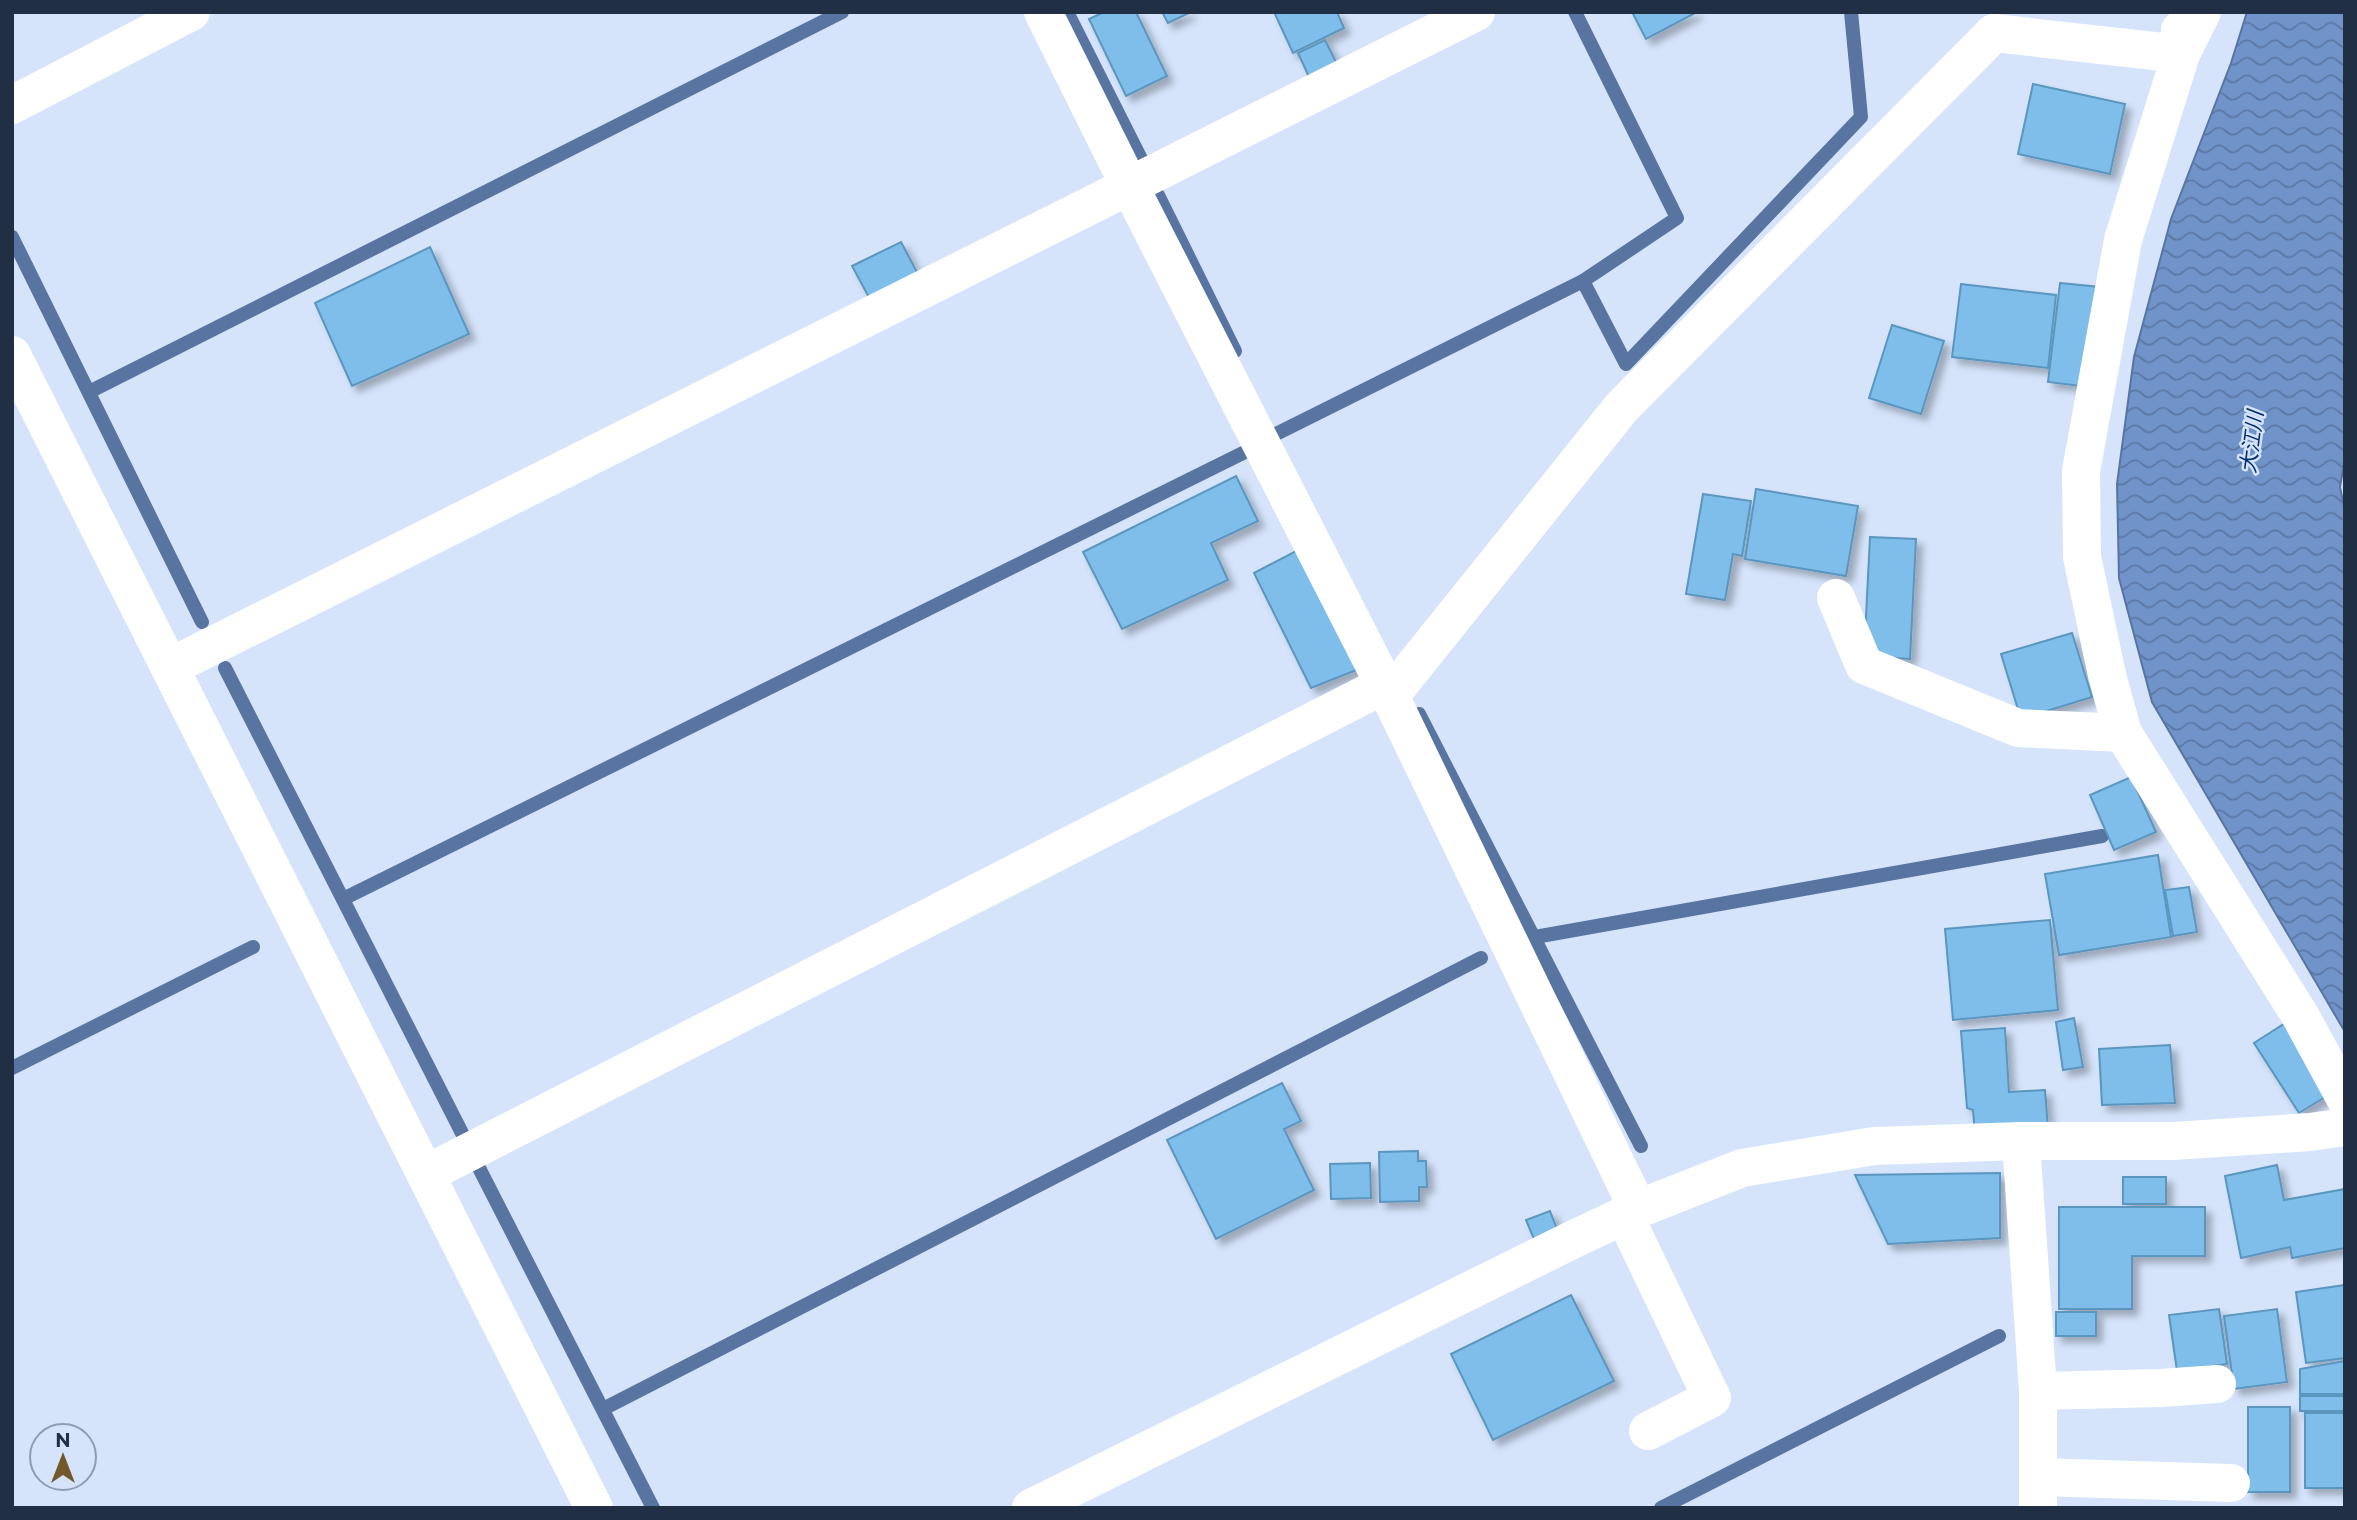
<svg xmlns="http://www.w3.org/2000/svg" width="2357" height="1520" font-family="Montserrat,'Noto Sans JP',sans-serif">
  <defs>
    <pattern id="water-waves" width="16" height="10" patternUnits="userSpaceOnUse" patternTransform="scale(1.75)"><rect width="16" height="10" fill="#7093c9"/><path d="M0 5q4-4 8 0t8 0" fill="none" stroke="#5c78a5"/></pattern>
    <filter id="shadow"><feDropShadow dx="6" dy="6" stdDeviation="3.5" flood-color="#0004"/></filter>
  </defs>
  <rect width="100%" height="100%" fill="#d5e4fb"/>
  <path fill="url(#water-waves)" stroke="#5875a1" stroke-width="2" d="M2247,12H2345V458L2340,487L2345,511V1032L2152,702L2119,578L2117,484L2134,357L2171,219L2231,63Z"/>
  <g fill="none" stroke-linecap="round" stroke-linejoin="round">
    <g stroke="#5875a1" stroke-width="14">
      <path d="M1067,12L1141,159"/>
      <path d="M1158,195L1235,351"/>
      <path d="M12,237L202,622"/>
      <path d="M1583,281L1626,364L1861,117L1851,12"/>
      <path d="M89,392L842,12"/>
      <path d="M1276,434L1583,281L1677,218L1575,12"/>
      <path d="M225,668L462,1133"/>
      <path d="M1419,714L1641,1146"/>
      <path d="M343,899L1247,451"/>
      <path d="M1535,937L2102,836"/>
      <path d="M12,1068L253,947"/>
      <path d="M477,1164L653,1508"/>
      <path d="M603,1409L1481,958"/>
      <path d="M1661,1508L1999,1336"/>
    </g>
  </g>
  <g fill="#7fbeea" stroke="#5a96be" stroke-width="2" filter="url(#shadow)">
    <path d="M1104,12H1136L1167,76L1126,96L1089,19Z"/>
    <path d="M1162,12H1191L1168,23Z"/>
    <path d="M1274,12H1337L1344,28L1293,53Z"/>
    <path d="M1632,12H1697L1646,39Z"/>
    <path d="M1325,40L1337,64L1309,77L1298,53Z"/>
    <path d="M2033,84L2125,104L2110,174L2018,154Z"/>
    <path d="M901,242L920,278L872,303L852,266Z"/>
    <path d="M430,247L469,334L352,386L315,303Z"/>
    <path d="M2060,283L2100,287L2089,387L2048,382Z"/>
    <path d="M1961,284L2056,295L2048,368L1952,357Z"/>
    <path d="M1892,325L1944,341L1921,414L1869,398Z"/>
    <path d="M1236,476L1258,521L1211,543L1228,580L1122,629L1083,552Z"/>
    <path d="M1756,489L1858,506L1846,576L1745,559Z"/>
    <path d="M1703,494L1751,501L1742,556L1733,554L1725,600L1686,594Z"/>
    <path d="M1870,537L1916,539L1910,659L1864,656Z"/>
    <path d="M1298,550L1359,669L1311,688L1254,573Z"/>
    <path d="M2072,633L2092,697L2021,719L2001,654Z"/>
    <path d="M2131,777L2156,832L2114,850L2090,795Z"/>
    <path d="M2158,855L2171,937L2059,955L2045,874Z"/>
    <path d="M2189,887L2197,932L2173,936L2165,890Z"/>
    <path d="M2050,920L2058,1010L1953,1020L1945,929Z"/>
    <path d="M2074,1018L2083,1067L2063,1070L2056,1022Z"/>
    <path d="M2290,1020L2335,1091L2299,1113L2254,1043Z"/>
    <path d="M2005,1028L2009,1092L2045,1090L2048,1129L1975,1135L1973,1110L1967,1108L1961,1031Z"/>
    <path d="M2170,1045L2175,1103L2102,1105L2099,1049Z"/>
    <path d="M1282,1083L1301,1121L1284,1129L1314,1190L1216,1239L1167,1140Z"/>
    <path d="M1418,1151V1161H1426L1427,1187H1419V1201L1380,1202L1379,1152Z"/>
    <path d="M1370,1163L1371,1198L1331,1199L1330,1164Z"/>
    <path d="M2277,1165L2284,1200L2345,1189V1248L2292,1258L2290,1247L2241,1258L2225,1176Z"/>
    <path d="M2000,1173V1238L1888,1244L1855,1175Z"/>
    <rect x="2123" y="1177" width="43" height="27"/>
    <path d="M2059,1207H2205V1256H2132V1309H2059Z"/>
    <path d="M1550,1211L1557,1229L1534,1239L1526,1220Z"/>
    <path d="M2345,1285V1358L2306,1363L2296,1292Z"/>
    <path d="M1571,1295L1614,1381L1493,1440L1451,1354Z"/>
    <path d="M2219,1309L2227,1364L2177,1371L2169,1315Z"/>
    <path d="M2277,1309L2287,1382L2234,1389L2224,1316Z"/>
    <rect x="2056" y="1312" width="40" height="24"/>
    <path d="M2345,1361V1394H2300V1369Z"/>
    <rect x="2300" y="1396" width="45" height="15"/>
    <rect x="2248" y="1407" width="42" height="85"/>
    <rect x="2305" y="1413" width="40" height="75"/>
  </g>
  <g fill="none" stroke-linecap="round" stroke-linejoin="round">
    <g stroke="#fff" stroke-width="38">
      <path d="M1043,12L1130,187L1390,696L1638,1209"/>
      <path d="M2202,12L2181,54L2123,240L2081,471L2082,557L2107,675L2123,733L2301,1017L2345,1098"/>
      <path d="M1994,33L2181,54L2180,30"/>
      <path d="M12,105L191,12"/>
      <path d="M12,355L594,1508"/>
      <path d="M1836,598L1864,665L2018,728L2123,733"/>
      <path d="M170,667L1476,12"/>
      <path d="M1390,696L1622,407L1994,33"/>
      <path d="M2021,1141L2038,1391V1508"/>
      <path d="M426,1174L1384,685"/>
      <path d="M1624,1215L1712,1398L1648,1431"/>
      <path d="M2038,1391L2161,1388L2217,1384"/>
      <path d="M2038,1477L2231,1483"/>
      <path d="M1031,1508L1574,1239L1638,1209L1742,1168L1874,1146L2021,1141H2174L2310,1132L2345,1127"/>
    </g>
  </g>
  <g text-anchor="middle" stroke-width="5" stroke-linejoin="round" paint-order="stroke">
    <g font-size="21" font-style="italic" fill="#053070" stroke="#d5e4fb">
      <text transform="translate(2252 442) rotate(-83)" y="7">大江川</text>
    </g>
  </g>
  <rect width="2357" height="1520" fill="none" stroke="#212f44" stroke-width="28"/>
  <g transform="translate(63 1457)"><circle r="33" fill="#d5e4fb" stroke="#8d9cb2" stroke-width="2"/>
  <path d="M0-5L12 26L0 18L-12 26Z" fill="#72582a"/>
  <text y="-10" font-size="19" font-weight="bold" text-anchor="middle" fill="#212f44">N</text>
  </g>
</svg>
